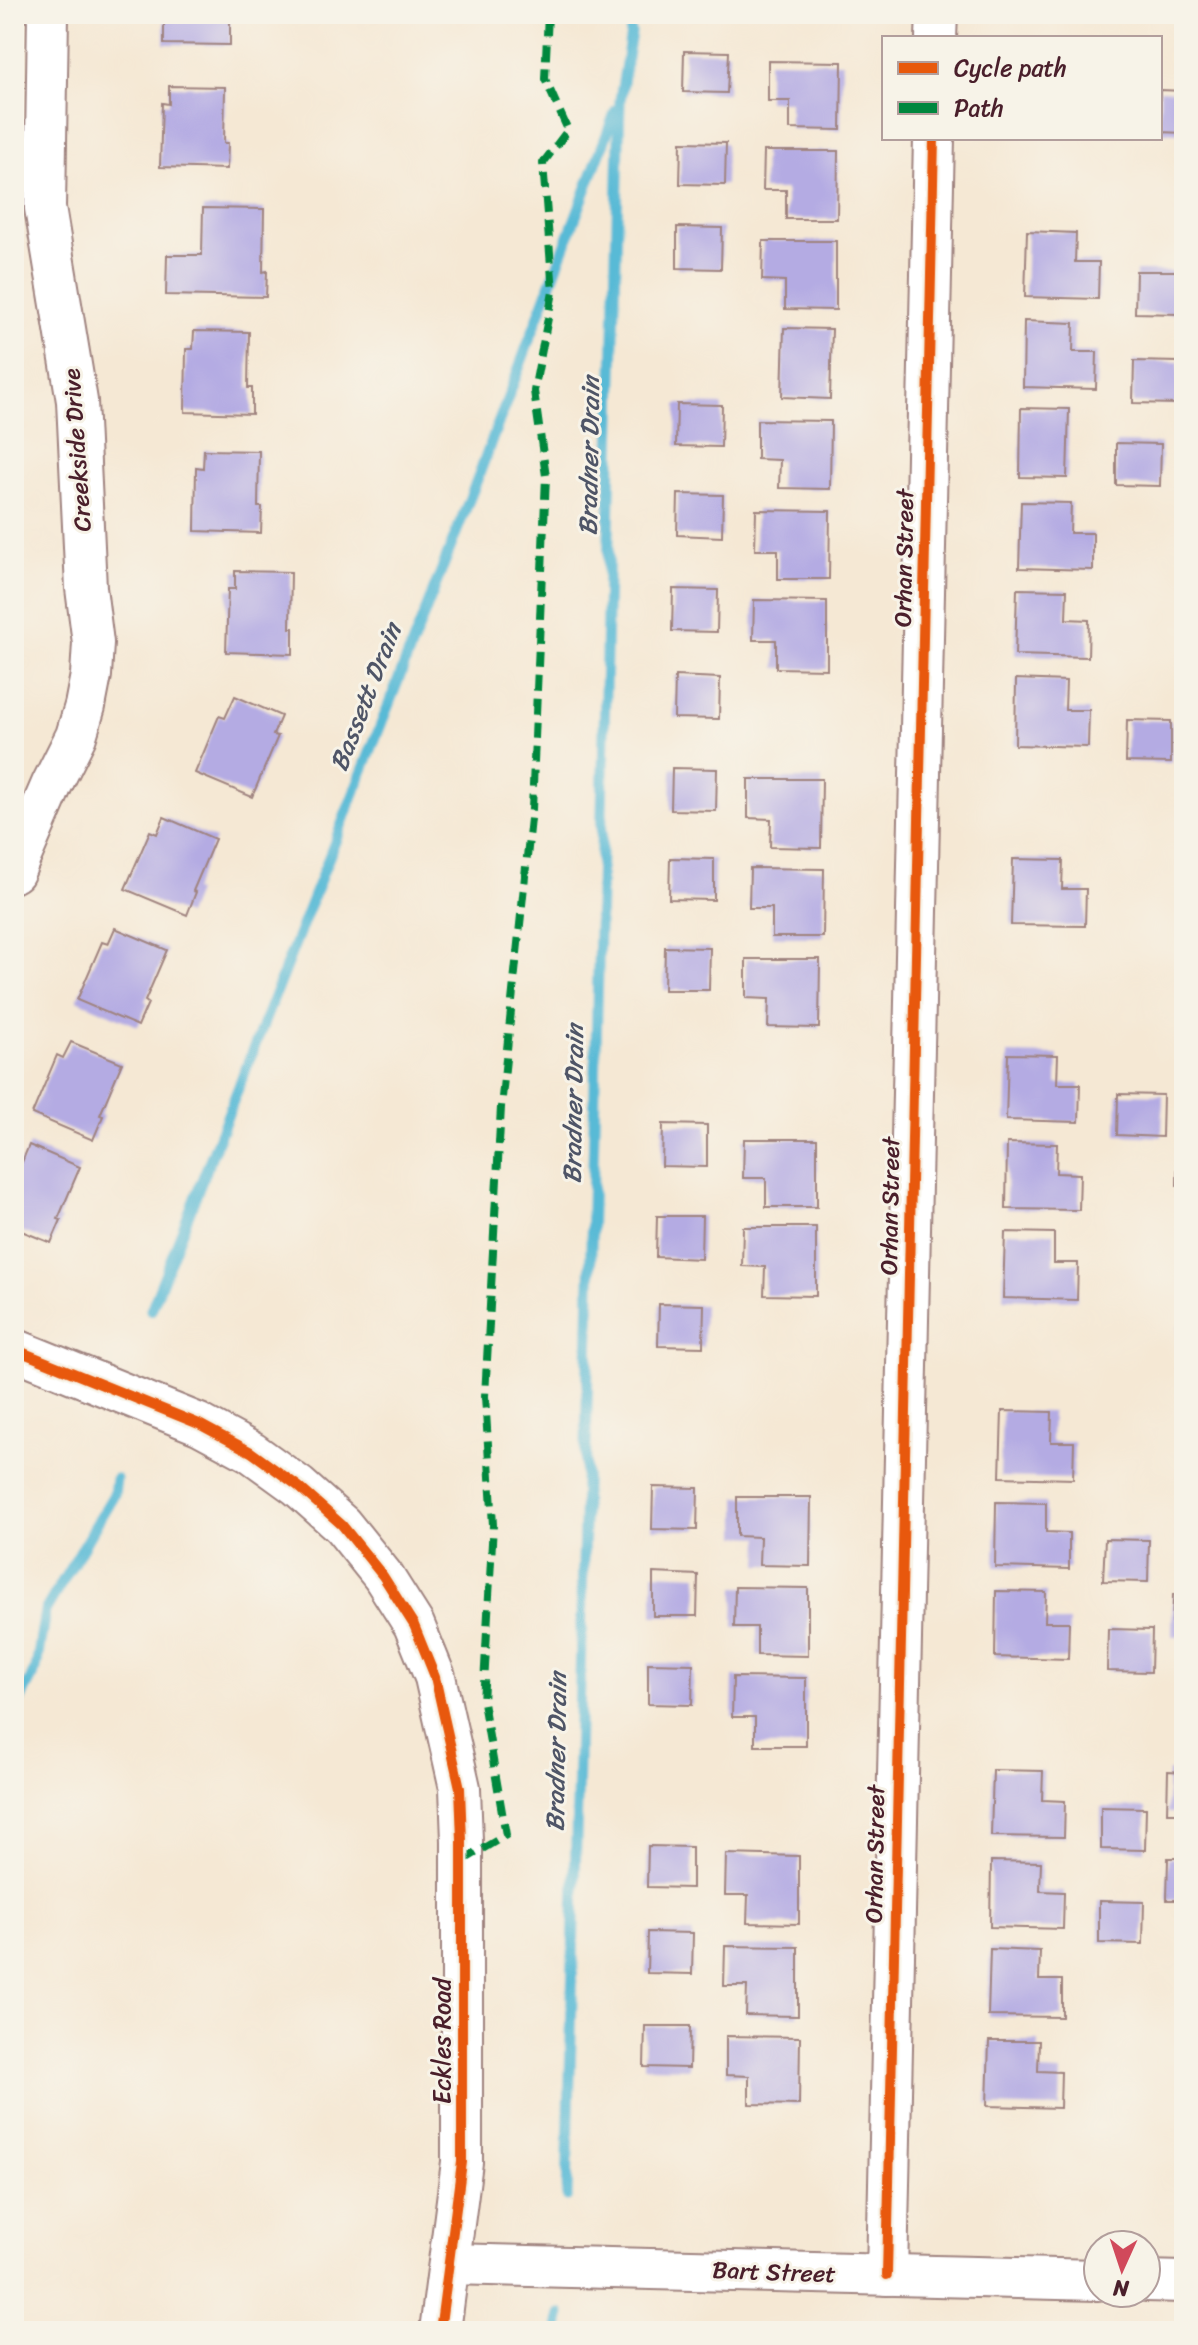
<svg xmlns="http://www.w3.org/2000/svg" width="1198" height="2345" font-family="Sriracha,sans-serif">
  <rect width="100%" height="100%" fill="#f7f3e8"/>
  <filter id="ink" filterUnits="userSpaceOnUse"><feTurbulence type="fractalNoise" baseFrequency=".0125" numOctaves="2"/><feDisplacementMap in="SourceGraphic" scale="16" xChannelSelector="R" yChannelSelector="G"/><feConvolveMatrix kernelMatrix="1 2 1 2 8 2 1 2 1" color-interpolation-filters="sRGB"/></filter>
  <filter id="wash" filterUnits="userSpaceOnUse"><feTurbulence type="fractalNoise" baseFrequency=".006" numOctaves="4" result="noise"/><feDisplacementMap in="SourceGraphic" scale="32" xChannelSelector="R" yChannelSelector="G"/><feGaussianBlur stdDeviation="1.8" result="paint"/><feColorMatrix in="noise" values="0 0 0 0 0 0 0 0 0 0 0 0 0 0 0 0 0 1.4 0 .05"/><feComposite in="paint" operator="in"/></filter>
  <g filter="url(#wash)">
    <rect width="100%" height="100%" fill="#f5e8d4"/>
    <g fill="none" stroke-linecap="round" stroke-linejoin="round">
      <g stroke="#58bad6" stroke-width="11">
        <path d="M151,1310L475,485L616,110"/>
        <path d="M14,1712L36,1669L45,1611L114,1494L116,1479"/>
        <path d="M567,2196L620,100L631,33L628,14"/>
        <path d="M558,2331L560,2314"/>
      </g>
    </g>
    <g id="blocks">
      <g fill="#b4abe3">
        <path d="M164,14H227V19L230,20V45L164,44Z"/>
        <path d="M684,51L729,52L727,93L683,92Z"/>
        <path d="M768,61L842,62L841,130L790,129V101H768Z"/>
        <path d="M169,86L225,87L224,143H228L227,169L160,167L162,103L169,104Z"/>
        <path d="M1160,90L1184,91V133L1160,132Z"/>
        <path d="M681,142L726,143L725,185L680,184Z"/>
        <path d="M764,151H838L837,219H786V190H763Z"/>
        <path d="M203,208L264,209L263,272L267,271L266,297L166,295L167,255H202Z"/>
        <path d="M677,227L722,228L721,269L677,268Z"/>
        <path d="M1027,231L1076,233L1075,262H1099L1098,299L1025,297Z"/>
        <path d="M763,241H836V310L785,309V281L762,280Z"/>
        <path d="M1136,271H1180L1179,314L1135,313Z"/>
        <path d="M1024,321L1074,323L1073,352H1097L1096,389L1023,387Z"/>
        <path d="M784,328L832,329L830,399L782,397Z"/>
        <path d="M194,331L249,332L248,388H252V414L185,412L186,349H193Z"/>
        <path d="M1134,361L1179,362L1178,404L1133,403Z"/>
        <path d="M677,404L722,405L721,447L676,446Z"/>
        <path d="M1021,408L1069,409L1067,478L1020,477Z"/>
        <path d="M757,420L831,421L830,489L779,488L780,460L757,459Z"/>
        <path d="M1116,443L1161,444L1160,486L1116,485Z"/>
        <path d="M204,450L259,451L258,507H262L261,533L195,531L196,467L203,468Z"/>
        <path d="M678,494L723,495L722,537L677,535Z"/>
        <path d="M1021,502L1071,503L1070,533H1093V570L1019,568Z"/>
        <path d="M756,510L830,511L829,579H778V550H755Z"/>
        <path d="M235,571L291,572L290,628H293V654L226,652L228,589H235Z"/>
        <path d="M673,589L718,590L717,632L672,631Z"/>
        <path d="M1017,589L1067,590L1066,619L1089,620L1088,657L1015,655Z"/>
        <path d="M754,600L827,601V669L776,668V640H753Z"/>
        <path d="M675,676L720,678L719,719L674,718Z"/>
        <path d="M1016,679L1066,681L1065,710H1089L1088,747L1015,745Z"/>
        <path d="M235,696L281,716L273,735L278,736L252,797L195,773L219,716L225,718Z"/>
        <path d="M1127,720L1171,721V763L1126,762Z"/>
        <path d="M672,768L717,769L716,811L671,810Z"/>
        <path d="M748,779H822L821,848L770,847L771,819L748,818Z"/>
        <path d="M164,817L215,839L193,891L196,892L187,915L125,889L150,831L157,834Z"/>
        <path d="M670,858L714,859V900L669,899Z"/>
        <path d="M1013,859L1063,860L1062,889H1086L1085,926L1011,925Z"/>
        <path d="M750,868L824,869L823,937H772V908H749Z"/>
        <path d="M115,928L167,950L145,1001L148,1003L138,1026L77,1000L102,942L108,944Z"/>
        <path d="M665,947L710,948L709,990H664Z"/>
        <path d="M746,959H820L819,1028L768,1027L769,999L746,998Z"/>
        <path d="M71,1042L122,1063L100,1115L103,1116L93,1140L32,1114L57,1055L63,1058Z"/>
        <path d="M1008,1054L1058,1055L1057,1084H1080L1079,1122L1006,1120Z"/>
        <path d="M1118,1094L1163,1095L1162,1137L1117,1135Z"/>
        <path d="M663,1124L707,1125V1167L662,1166Z"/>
        <path d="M744,1139H817V1207H766V1178H743Z"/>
        <path d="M1178,1142L1184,1143V1185H1177Z"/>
        <path d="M1007,1143L1057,1144L1056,1173L1080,1174L1079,1210L1006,1209Z"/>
        <path d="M29,1145L80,1167L58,1219L61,1220L51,1243L14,1228V1161L15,1159L22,1162Z"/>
        <path d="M657,1216H702L701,1259L656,1257Z"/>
        <path d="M743,1227H816V1296L764,1295L765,1267L742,1266Z"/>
        <path d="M1005,1232L1054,1233V1263H1078L1077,1300L1003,1298Z"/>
        <path d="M659,1304L704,1305L703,1347L658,1346Z"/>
        <path d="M1178,1325H1184V1367H1177Z"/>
        <path d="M1002,1411L1052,1412L1051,1442H1074L1073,1479L1000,1477Z"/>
        <path d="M653,1487L698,1488L697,1530L652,1529Z"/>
        <path d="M737,1497H811L810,1566L759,1565L760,1537L737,1536Z"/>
        <path d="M996,1502L1046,1503V1532L1069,1533V1569L995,1567Z"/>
        <path d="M1105,1539L1149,1540L1148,1582L1103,1581Z"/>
        <path d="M653,1573L698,1575L697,1616H653Z"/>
        <path d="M735,1587L808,1588V1656L757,1655V1627H734Z"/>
        <path d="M996,1591L1046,1592L1045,1622H1069L1068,1659L995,1657Z"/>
        <path d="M1173,1594L1184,1595V1636H1172Z"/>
        <path d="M1108,1629L1152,1630L1151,1672L1107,1671Z"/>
        <path d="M648,1663L693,1664L692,1705L648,1704Z"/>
        <path d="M733,1677L806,1678V1746H755V1717H732Z"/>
        <path d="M993,1770L1043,1771L1042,1800L1065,1801L1064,1837L991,1836Z"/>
        <path d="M1168,1771L1184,1772V1813H1167Z"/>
        <path d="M1101,1807L1146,1808L1145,1850L1101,1849Z"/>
        <path d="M648,1846L692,1847V1888L647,1887Z"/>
        <path d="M726,1854L799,1856V1924L747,1923L748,1895H725Z"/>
        <path d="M1168,1858H1184V1900H1167Z"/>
        <path d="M991,1861L1041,1862L1040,1891L1064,1892L1063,1929L990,1927Z"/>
        <path d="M1099,1901L1144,1902L1143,1944L1099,1943Z"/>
        <path d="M648,1932L693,1933L692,1974L647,1973Z"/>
        <path d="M725,1946L798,1947V2016L746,2015L747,1986H724Z"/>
        <path d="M990,1949L1040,1951L1039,1980H1062V2017L988,2016Z"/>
        <path d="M645,2026H690L689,2068L644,2067Z"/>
        <path d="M726,2036L800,2037L799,2105L749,2104V2076L726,2075Z"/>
        <path d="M989,2041H1039L1038,2071L1061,2072L1060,2108L987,2106Z"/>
      </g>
    </g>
  </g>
  <g filter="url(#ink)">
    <use href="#blocks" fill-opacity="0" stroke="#a08480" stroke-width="2"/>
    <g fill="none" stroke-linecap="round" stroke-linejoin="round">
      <g stroke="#a08480" stroke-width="44">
        <g id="minor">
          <path d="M936,38L937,14"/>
          <path d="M14,872L52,784L76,736L85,706L91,675L93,643L86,588L77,401L45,208L48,14"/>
          <path d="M14,1349L199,1424L251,1452L298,1486L342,1525L383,1576L414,1625L435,1677L460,1788L462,1841V2162L440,2331"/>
          <path d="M450,2264L1098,2280"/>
          <path d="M887,2275L934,138"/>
          <path d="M1146,2281L1184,2282"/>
        </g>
      </g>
      <use href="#minor" stroke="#fff" stroke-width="40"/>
      <path stroke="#00873e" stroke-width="8" stroke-dasharray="16 8" stroke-linecap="butt" d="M462,1861L506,1835L483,1702L493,1525L485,1396L501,1107L532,809L546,476L534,391L553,292L543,163L568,130L545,79L548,14"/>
      <g stroke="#f7f3e8" stroke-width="15">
        <g id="cycleway">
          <path d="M14,1349L199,1424L251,1452L298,1486L342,1525L383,1576L414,1625L435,1677L460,1788L462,1841V2162L440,2331"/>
          <path d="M887,2275L934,138"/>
        </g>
      </g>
      <use href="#cycleway" stroke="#e8590c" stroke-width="10"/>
    </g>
  </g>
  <g text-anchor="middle" stroke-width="6" stroke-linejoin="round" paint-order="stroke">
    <g font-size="24" fill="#4a1f2b" stroke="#f7f3e8">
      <text transform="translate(77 450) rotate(-94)" y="8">Creekside Drive</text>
      <text transform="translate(904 558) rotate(-89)" y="8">Orhan Street</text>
      <text transform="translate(890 1206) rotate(-89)" y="8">Orhan Street</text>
      <text transform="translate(875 1854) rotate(-89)" y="8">Orhan Street</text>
      <text transform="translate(442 2041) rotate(-90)" y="8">Eckles Road</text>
      <text transform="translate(774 2272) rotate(2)" y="8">Bart Street</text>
    </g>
    <g font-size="26" font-style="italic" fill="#4f5567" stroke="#f7f3e8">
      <text transform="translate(589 456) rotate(-89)" y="9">Bradner Drain</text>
      <text transform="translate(365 697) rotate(-69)" y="9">Bassett Drain</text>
      <text transform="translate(573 1104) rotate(-89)" y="9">Bradner Drain</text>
      <text transform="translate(556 1752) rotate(-89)" y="9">Bradner Drain</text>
    </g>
  </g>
  <rect width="1198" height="2345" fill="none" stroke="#f7f3e8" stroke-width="48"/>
  <rect x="882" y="36" width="280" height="104" fill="#f7f3e8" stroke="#b29e9c" stroke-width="2"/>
  <rect x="898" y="62" width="40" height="12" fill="#e8590c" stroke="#b29e9c" stroke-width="2"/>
  <text x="954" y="76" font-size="24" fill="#4a1f2b">Cycle path</text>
  <rect x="898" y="102" width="40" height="12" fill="#00873e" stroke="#b29e9c" stroke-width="2"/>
  <text x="954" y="116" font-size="24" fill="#4a1f2b">Path</text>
  <g transform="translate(1122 2269) rotate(183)"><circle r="38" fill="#f7f3e8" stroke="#b29e9c" stroke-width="2"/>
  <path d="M0-6L14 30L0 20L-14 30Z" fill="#d1495b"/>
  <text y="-12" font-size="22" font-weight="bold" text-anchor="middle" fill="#4a1f2b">N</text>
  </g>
</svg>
